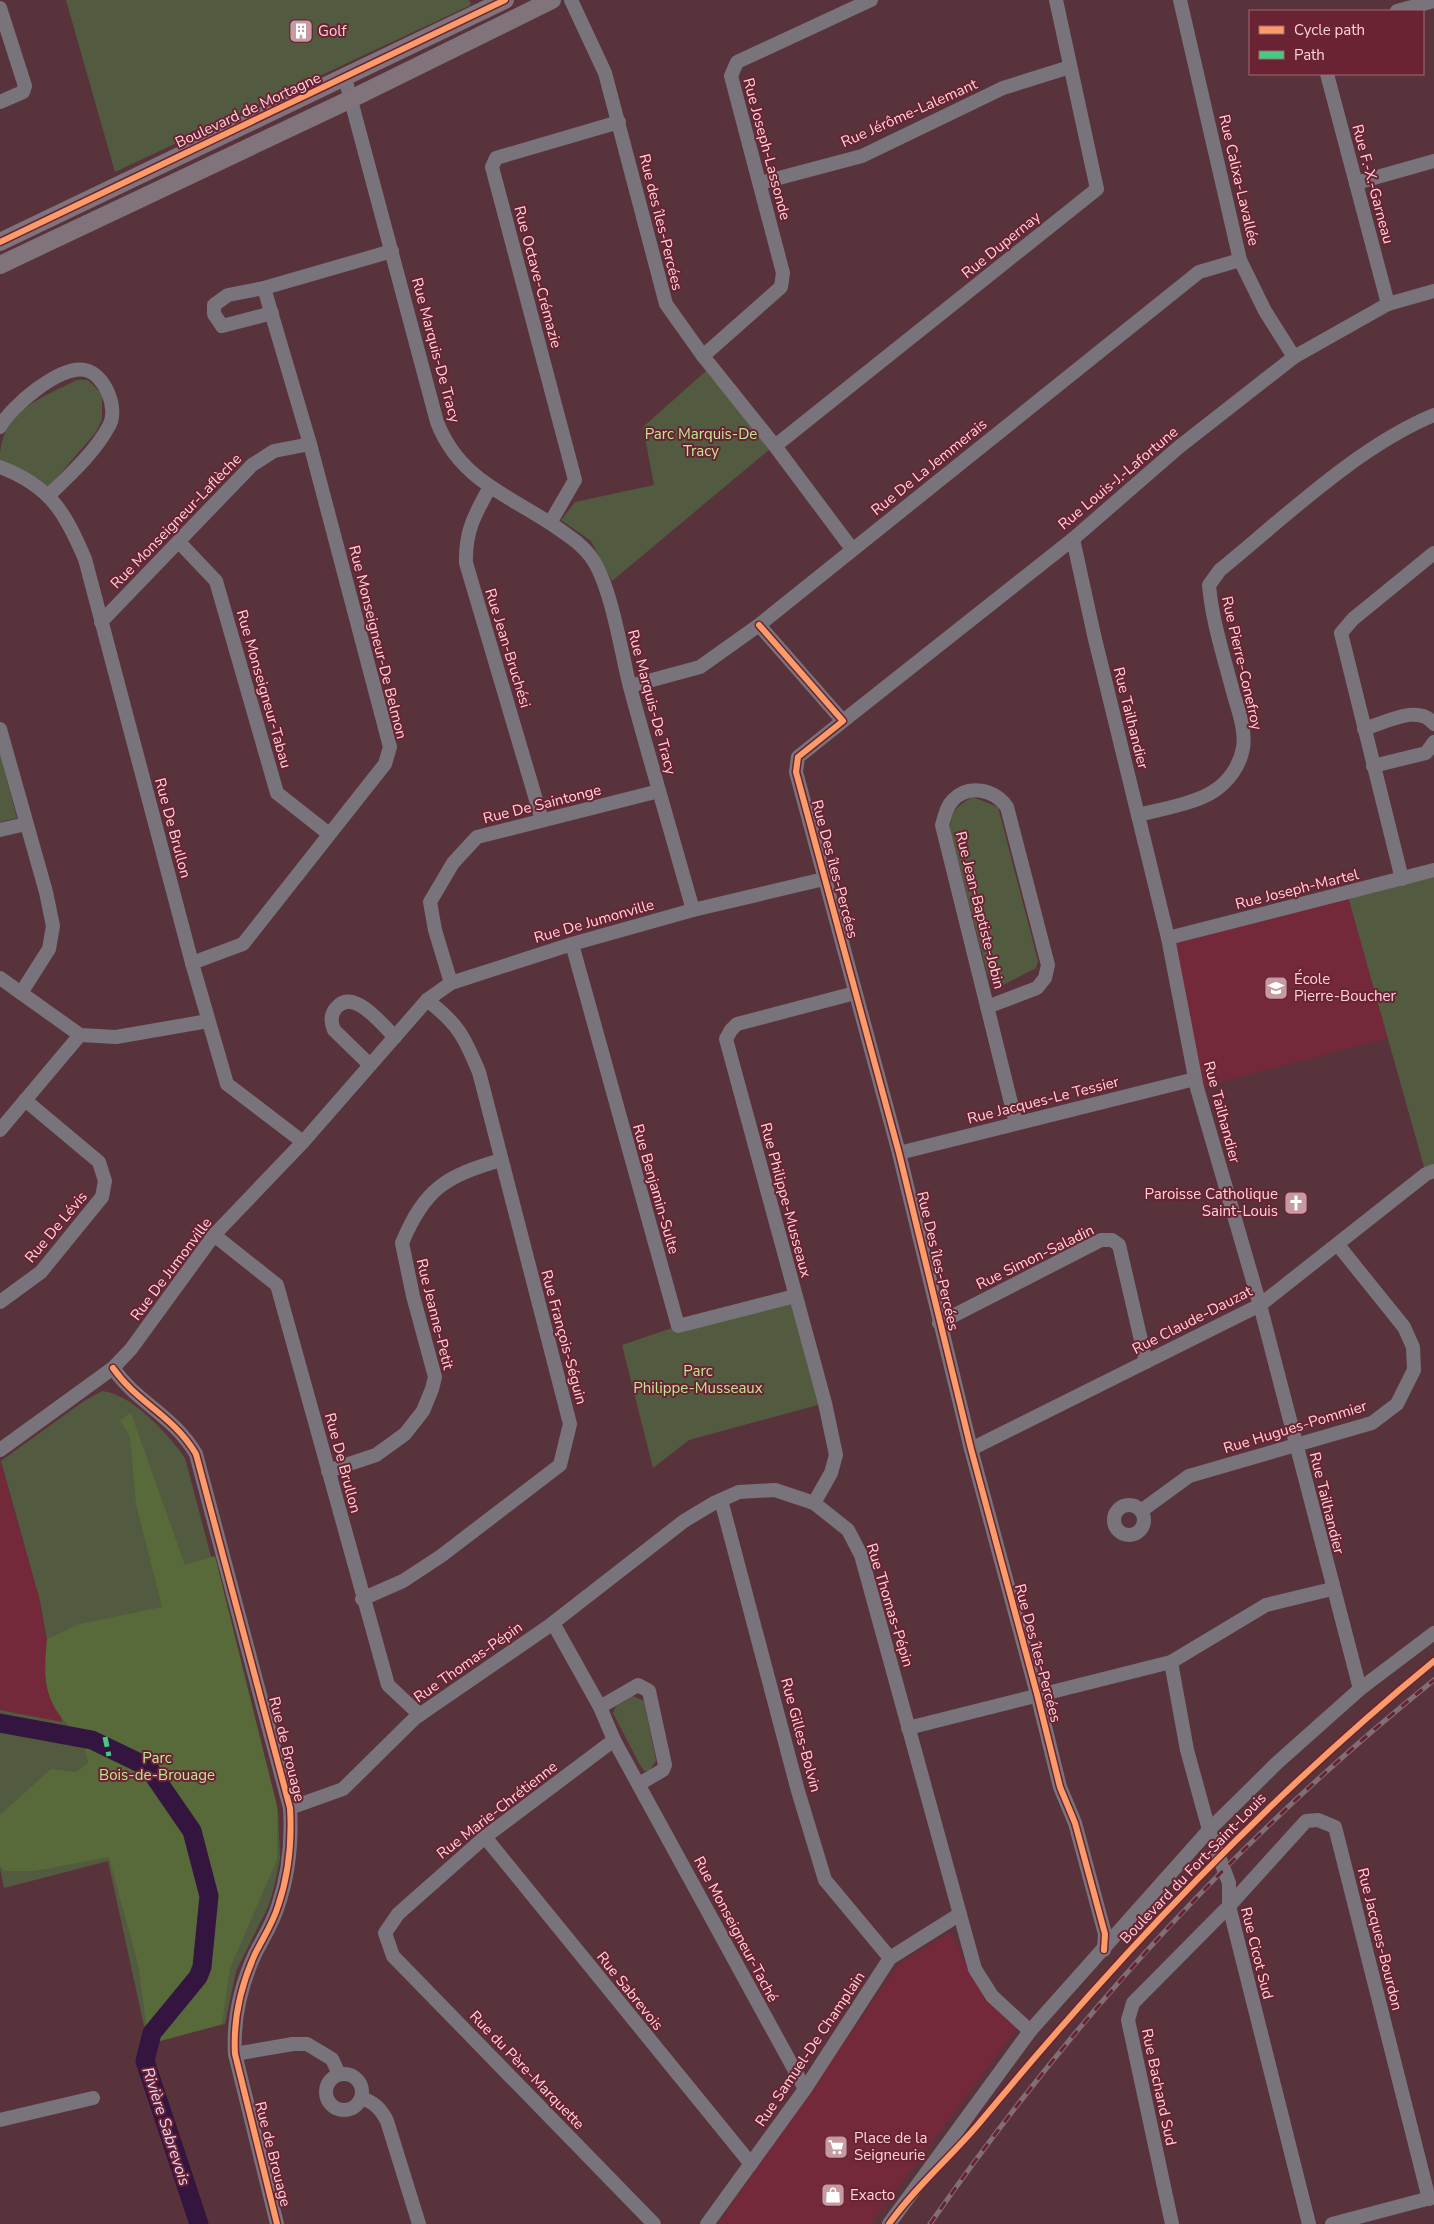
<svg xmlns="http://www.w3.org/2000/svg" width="1434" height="2224" font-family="'Nunito Sans',sans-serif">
  <rect width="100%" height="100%" fill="#59333b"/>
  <g fill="#73293a">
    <path d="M1347,893L1389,1038L1197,1088L1168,938Z"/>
    <path d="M0,1461L40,1601L62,1723L0,1710Z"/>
    <path d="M951,1932L969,1971L1017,2028L871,2224H718L890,1976L901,1962Z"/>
  </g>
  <g fill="#525b3f">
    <path d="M66,0H469L471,5L115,172Z"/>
    <path d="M706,371L770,449L612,581L591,541L561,520L575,502L654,485L643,427Z"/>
    <path d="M77,380H88L102,394V419L96,432L48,488L0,461C0,411 39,399 77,380Z"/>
    <path d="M0,754L17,818L0,822Z"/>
    <path d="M973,797L998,807L1038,961L1036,968L1001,986L992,984L987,972L950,829C951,810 958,805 973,797Z"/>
    <path d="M1434,870V1171L1426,1174L1347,893Z"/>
    <path d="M795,1296L825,1403L689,1440L653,1468L622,1345L678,1326Z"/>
    <path d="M102,1391C132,1394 168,1434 185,1458L278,1810L280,1858L275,1883L269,1905L236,1971L225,2024L148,2044L108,1861L4,1888L0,1868V1710L62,1722L40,1601L1,1461L84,1401Z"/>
    <path d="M633,1696L644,1701L656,1761L649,1771H644L640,1765L613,1713L616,1706Z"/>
  </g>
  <path fill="#586a3a" d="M131,1413L185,1565L215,1556L277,1806V1860L230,1968L222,2024L149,2044L138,1964L109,1857L35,1871H5L0,1866V1815L51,1769L76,1772L88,1763C85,1731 69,1732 55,1708C42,1686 45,1663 47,1639L80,1624L162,1607L136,1504L130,1437L120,1420Z"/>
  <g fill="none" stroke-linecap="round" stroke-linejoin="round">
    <path stroke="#331540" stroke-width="19" d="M0,1723L92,1740L148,1767L192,1831L209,1896L202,1967L198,1977L152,2033L145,2061L199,2224"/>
    <g stroke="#79747c" stroke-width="14">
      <path d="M571,0L605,73L666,304L703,356L775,446L852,549"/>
      <path d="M1180,0L1240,260L1265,311L1294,357"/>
      <path d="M0,8L25,86L23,92L0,102"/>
      <path d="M1397,11L1434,1"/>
      <path d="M1327,74L1388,304"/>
      <path d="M345,78L437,422C459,479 506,494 553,525C567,535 581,543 591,557C611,584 621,652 630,687C650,761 672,835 693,910"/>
      <path d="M760,183L862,156L1003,88L1070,67"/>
      <path d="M1356,183L1434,161"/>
      <path d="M264,288L228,295L214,305V314L222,326L272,313"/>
      <path d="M703,356L781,287L783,273L731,76L737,62L871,0"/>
      <path d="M0,427C10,407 61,364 85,370C105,374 119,409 109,426C95,452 70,475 49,495"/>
      <path d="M775,446L1097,189L1056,0"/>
      <path d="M0,467C50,486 65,512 85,559L192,963L227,1084L303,1142"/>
      <path d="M490,487C475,514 465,531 466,563L542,820"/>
      <path d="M550,523L575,480L492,167L496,158L619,122"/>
      <path d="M1073,539L1094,635L1168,938L1197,1088L1260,1305L1360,1689"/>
      <path d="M179,542L216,581L277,793L329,834"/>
      <path d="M101,622L252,465L274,451L310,444"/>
      <path d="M759,625L843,721L798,757L796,772L899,1153L971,1449L1037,1694L1060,1787L1075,1823L1105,1934L1104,1950"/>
      <path d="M630,686L700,667L759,625L1199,272L1240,260"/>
      <path d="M843,721L1073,539L1179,447L1294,357L1388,304L1434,291"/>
      <path d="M0,729L46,892L53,926L49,949L21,993"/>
      <path d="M1364,729C1385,723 1419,703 1434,724"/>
      <path d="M1373,766L1426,753L1434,742"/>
      <path d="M1138,815C1158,810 1197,803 1214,791C1228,782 1240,766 1243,748C1246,730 1238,710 1233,692C1224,657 1212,621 1209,585L1220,570C1285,517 1357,447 1434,415"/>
      <path d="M0,830L26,824"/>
      <path d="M1402,879L1341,633L1353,619L1434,553"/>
      <path d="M1168,938L1434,870"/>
      <path d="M572,944L678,1326L795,1296"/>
      <path d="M192,963L243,944L385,764L390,747L310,444L264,288L392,251"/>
      <path d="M0,978L80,1035L116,1037L208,1021"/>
      <path d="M451,983L435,930L430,902L453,863L477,837L659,791"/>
      <path d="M987,1007L1037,988L1045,978L1048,965L1007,807C995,790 969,783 953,800C946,807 945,816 942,825L1016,1123"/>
      <path d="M370,1065L334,1030C331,1023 330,1015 336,1008C354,987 382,1025 395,1037"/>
      <path d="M0,1130L80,1035"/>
      <path d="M899,1153L1195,1079"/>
      <path d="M214,1235L277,1285L388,1685L420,1715"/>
      <path d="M0,1302L41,1272L102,1197L105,1181L99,1162L25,1100"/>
      <path d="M939,1323L1101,1240H1112L1119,1245L1146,1362"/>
      <path d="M113,1368C137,1403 173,1415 196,1454L290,1808C292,1841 289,1874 278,1906C273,1923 263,1938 255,1954C241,1985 233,2020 235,2054L277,2224"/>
      <path d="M971,1449L1260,1305L1426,1174L1434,1171"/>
      <path d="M0,1450L113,1368L131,1349L214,1235L303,1142L427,1000L451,983L572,944L693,910L824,879"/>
      <path d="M328,1471L376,1455L405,1434L423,1411L432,1389L435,1377L413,1296L402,1243C425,1188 446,1176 501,1160"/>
      <path d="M721,1500L798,1791L825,1880L890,1958"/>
      <path d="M814,1503L831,1473L836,1455L825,1403L726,1039L731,1030L737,1024L855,993"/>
      <circle cx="1129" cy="1520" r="15"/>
      <path d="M1141,1511L1189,1476L1372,1423L1397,1404L1414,1370L1413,1347L1404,1327L1338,1245"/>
      <path d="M362,1599L403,1581L441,1556L560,1465L570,1424L479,1072C464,1036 458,1024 427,1000"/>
      <path d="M553,1623L600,1707L614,1740L805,2089"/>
      <path d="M1171,1662L1187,1750L1209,1830L1229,1883V1906L1309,2224"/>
      <path d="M600,1707L638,1685L649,1691L665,1765L663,1770L639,1784"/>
      <path d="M908,1728L1171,1662L1266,1605L1332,1589"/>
      <path d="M614,1740L485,1837L398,1914L385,1933L393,1956L654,2224"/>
      <path d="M290,1808L343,1789L415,1718L549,1626L684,1521L714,1503L739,1492L775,1490L814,1503L848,1530L861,1555L975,1969L992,1996L1030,2031"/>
      <path d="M485,1837L751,2164"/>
      <path d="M235,2054L293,2044H307L332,2059L339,2074"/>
      <circle cx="344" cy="2092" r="18"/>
      <path d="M361,2098C374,2102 381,2109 387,2121L419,2224"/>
      <path d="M0,2120L93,2098"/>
      <path d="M707,2224L805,2089L890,1958L960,1914"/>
      <path d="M889,2224L1030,2031L1209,1830L1278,1762L1360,1689L1434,1633"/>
      <path d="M1172,2224L1128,2020L1133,2003L1229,1906L1306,1821L1318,1820L1335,1827L1429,2199"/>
      <path d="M1332,2224L1434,2197"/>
    </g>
    <g stroke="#80737b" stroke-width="18">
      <path d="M0,242L505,0"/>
      <path d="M0,265L351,99L552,0"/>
    </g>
    <g stroke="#826f76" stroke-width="5">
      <path id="rail" d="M930,2224C1071,2021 1241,1835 1434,1680"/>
    </g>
    <use href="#rail" stroke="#692333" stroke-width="3" stroke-dasharray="9" stroke-linecap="butt"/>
    <path stroke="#46c982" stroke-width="5" stroke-dasharray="10 5" stroke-linecap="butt" d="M105,1737L109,1756"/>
    <g stroke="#692333" stroke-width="9">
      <g id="cycleway">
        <path d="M0,242L505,0"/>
        <path d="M759,625L843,721L798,757L796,772L899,1153L971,1449L1037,1694L1060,1787L1075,1823L1105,1934L1104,1950"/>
        <path d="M113,1368C137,1403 173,1415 196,1454L290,1808C292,1841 289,1874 278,1906C273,1923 263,1938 255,1954C241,1985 233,2020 235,2054L277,2224"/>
        <path d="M889,2224C915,2187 952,2156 981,2121C1119,1955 1267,1798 1434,1661"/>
      </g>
    </g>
    <use href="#cycleway" stroke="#fa9b69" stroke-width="6"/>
  </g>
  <defs>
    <g id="building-square" transform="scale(1.25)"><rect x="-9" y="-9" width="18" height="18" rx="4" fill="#c59aa1" stroke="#692333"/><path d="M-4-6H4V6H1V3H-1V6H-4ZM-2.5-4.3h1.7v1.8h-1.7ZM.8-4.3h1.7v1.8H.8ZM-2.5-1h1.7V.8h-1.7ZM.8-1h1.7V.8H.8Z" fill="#fff"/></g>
    <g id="school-square" transform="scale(1.25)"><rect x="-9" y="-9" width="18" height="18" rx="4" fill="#c59aa1" stroke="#692333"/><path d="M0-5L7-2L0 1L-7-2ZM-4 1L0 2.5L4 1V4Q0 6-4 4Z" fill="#fff"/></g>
    <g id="church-square" transform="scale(1.25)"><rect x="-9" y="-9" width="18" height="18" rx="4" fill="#c59aa1" stroke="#692333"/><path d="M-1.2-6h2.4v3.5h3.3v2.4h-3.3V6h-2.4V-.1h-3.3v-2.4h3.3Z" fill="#fff"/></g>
    <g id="supermarket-square" transform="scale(1.25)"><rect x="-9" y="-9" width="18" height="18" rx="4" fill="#c59aa1" stroke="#692333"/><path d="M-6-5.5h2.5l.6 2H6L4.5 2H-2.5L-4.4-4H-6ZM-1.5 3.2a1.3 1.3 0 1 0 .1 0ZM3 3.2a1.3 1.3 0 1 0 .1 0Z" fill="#fff"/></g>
    <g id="shop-square" transform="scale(1.25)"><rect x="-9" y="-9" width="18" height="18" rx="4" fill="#c59aa1" stroke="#692333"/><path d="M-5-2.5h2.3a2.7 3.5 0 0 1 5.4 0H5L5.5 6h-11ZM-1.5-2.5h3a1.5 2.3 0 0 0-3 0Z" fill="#fff"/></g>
  </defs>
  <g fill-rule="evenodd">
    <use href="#building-square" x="301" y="31"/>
    <use href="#school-square" x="1276" y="988"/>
    <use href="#church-square" x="1296" y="1203"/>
    <use href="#supermarket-square" x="836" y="2147"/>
    <use href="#shop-square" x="833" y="2195"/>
  </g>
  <g text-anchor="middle" stroke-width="4" stroke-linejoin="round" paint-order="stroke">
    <g font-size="15" fill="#ffd2d8" stroke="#692333" text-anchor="start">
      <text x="318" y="36">Golf</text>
      <text x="1294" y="984">École<tspan x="1294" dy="17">Pierre-Boucher</tspan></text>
      <text x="1278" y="1199" text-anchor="end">Paroisse Catholique<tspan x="1278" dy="17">Saint-Louis</tspan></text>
      <text x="854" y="2143">Place de la<tspan x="854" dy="17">Seigneurie</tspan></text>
      <text x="850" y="2200">Exacto</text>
    </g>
    <g font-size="15" fill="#ffd2d8" stroke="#692333">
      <text transform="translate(248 110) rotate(-25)" y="5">Boulevard de Mortagne</text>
      <text transform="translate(909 113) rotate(-24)" y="5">Rue Jérôme-Lalemant</text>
      <text transform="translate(767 149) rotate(75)" y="5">Rue Joseph-Lassonde</text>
      <text transform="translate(1239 180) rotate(77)" y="5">Rue Calixa-Lavallée</text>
      <text transform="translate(1373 184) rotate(75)" y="5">Rue F.-X.-Garneau</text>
      <text transform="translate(661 222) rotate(76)" y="5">Rue des îles-Percées</text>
      <text transform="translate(1001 245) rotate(-39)" y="5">Rue Dupernay</text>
      <text transform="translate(538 277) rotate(75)" y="5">Rue Octave-Crémazie</text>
      <text transform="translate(436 350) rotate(75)" y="5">Rue Marquis-De Tracy</text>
      <text transform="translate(929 467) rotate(-39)" y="5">Rue De La Jemmerais</text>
      <text transform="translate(1118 478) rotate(-40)" y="5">Rue Louis-J.-Lafortune</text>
      <text transform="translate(176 521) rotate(-46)" y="5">Rue Monseigneur-Laflèche</text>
      <text transform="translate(378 642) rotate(76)" y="5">Rue Monseigneur-De Belmon</text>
      <text transform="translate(508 648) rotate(73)" y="5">Rue Jean-Bruchési</text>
      <text transform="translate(1242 663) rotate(77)" y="5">Rue Pierre-Conefroy</text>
      <text transform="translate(264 689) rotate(74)" y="5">Rue Monseigneur-Tabau</text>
      <text transform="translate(652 702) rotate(75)" y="5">Rue Marquis-De Tracy</text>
      <text transform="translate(1131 718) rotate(76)" y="5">Rue Tailhandier</text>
      <text transform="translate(542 804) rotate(-14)" y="5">Rue De Saintonge</text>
      <text transform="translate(173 828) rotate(75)" y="5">Rue De Brullon</text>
      <text transform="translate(835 869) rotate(75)" y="5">Rue Des îles-Percées</text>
      <text transform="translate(1297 889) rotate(-14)" y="5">Rue Joseph-Martel</text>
      <text transform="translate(980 910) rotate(76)" y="5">Rue Jean-Baptiste-Jobin</text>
      <text transform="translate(594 921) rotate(-16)" y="5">Rue De Jumonville</text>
      <text transform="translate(1043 1100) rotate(-14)" y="5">Rue Jacques-Le Tessier</text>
      <text transform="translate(1222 1112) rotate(75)" y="5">Rue Tailhandier</text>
      <text transform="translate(656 1189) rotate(74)" y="5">Rue Benjamin-Sulte</text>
      <text transform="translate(786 1200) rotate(75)" y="5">Rue Philippe-Musseaux</text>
      <text transform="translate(56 1227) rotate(-50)" y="5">Rue De Lévis</text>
      <text transform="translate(1035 1257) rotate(-26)" y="5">Rue Simon-Saladin</text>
      <text transform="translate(938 1261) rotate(77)" y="5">Rue Des îles-Percées</text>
      <text transform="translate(171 1269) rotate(-53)" y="5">Rue De Jumonville</text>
      <text transform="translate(435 1314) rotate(76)" y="5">Rue Jeanne-Petit</text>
      <text transform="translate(1192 1320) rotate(-27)" y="5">Rue Claude-Dauzat</text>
      <text transform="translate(564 1337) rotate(75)" y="5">Rue François-Séguin</text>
      <text transform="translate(1295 1427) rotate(-17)" y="5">Rue Hugues-Pommier</text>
      <text transform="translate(343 1463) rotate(75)" y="5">Rue De Brullon</text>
      <text transform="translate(1327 1503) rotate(76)" y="5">Rue Tailhandier</text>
      <text transform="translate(890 1605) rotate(73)" y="5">Rue Thomas-Pépin</text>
      <text transform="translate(1038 1653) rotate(75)" y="5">Rue Des îles-Percées</text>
      <text transform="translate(468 1662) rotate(-35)" y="5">Rue Thomas-Pépin</text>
      <text transform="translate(801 1735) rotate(75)" y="5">Rue Gilles-Bolvin</text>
      <text transform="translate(287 1749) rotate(76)" y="5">Rue de Brouage</text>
      <text transform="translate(497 1810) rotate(-38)" y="5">Rue Marie-Chrétienne</text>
      <text transform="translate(1193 1868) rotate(-46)" y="5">Boulevard du Fort-Saint-Louis</text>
      <text transform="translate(736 1929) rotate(62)" y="5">Rue Monseigneur-Taché</text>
      <text transform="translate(1380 1939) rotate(76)" y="5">Rue Jacques-Bourdon</text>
      <text transform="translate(1257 1953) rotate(76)" y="5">Rue Cicot Sud</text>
      <text transform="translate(630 1991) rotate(51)" y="5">Rue Sabrevois</text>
      <text transform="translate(810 2049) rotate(-56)" y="5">Rue Samuel-De Champlain</text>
      <text transform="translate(527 2070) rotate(46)" y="5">Rue du Père-Marquette</text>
      <text transform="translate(1159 2087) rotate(78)" y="5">Rue Bachand Sud</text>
      <text transform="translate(273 2154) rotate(76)" y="5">Rue de Brouage</text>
    </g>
    <g font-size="15" fill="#bee893" stroke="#692333">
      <text x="701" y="439">Parc Marquis-De<tspan x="701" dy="17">Tracy</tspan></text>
      <text x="698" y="1376">Parc<tspan x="698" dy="17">Philippe-Musseaux</tspan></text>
      <text x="157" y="1763">Parc<tspan x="157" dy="17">Bois-de-Brouage</tspan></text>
    </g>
    <g font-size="16" font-style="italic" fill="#e9d7f8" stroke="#692333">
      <text transform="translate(167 2126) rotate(72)" y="6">Rivière Sabrevois</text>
    </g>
  </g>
  <rect x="1249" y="10" width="175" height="65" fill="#692333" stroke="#a56975"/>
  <rect x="1259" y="26" width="25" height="8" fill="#fa9b69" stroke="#a56975"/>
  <text x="1294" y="35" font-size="15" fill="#ffd2d8">Cycle path</text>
  <rect x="1259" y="51" width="25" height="8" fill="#46c982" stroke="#a56975"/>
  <text x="1294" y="60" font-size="15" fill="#ffd2d8">Path</text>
</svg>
